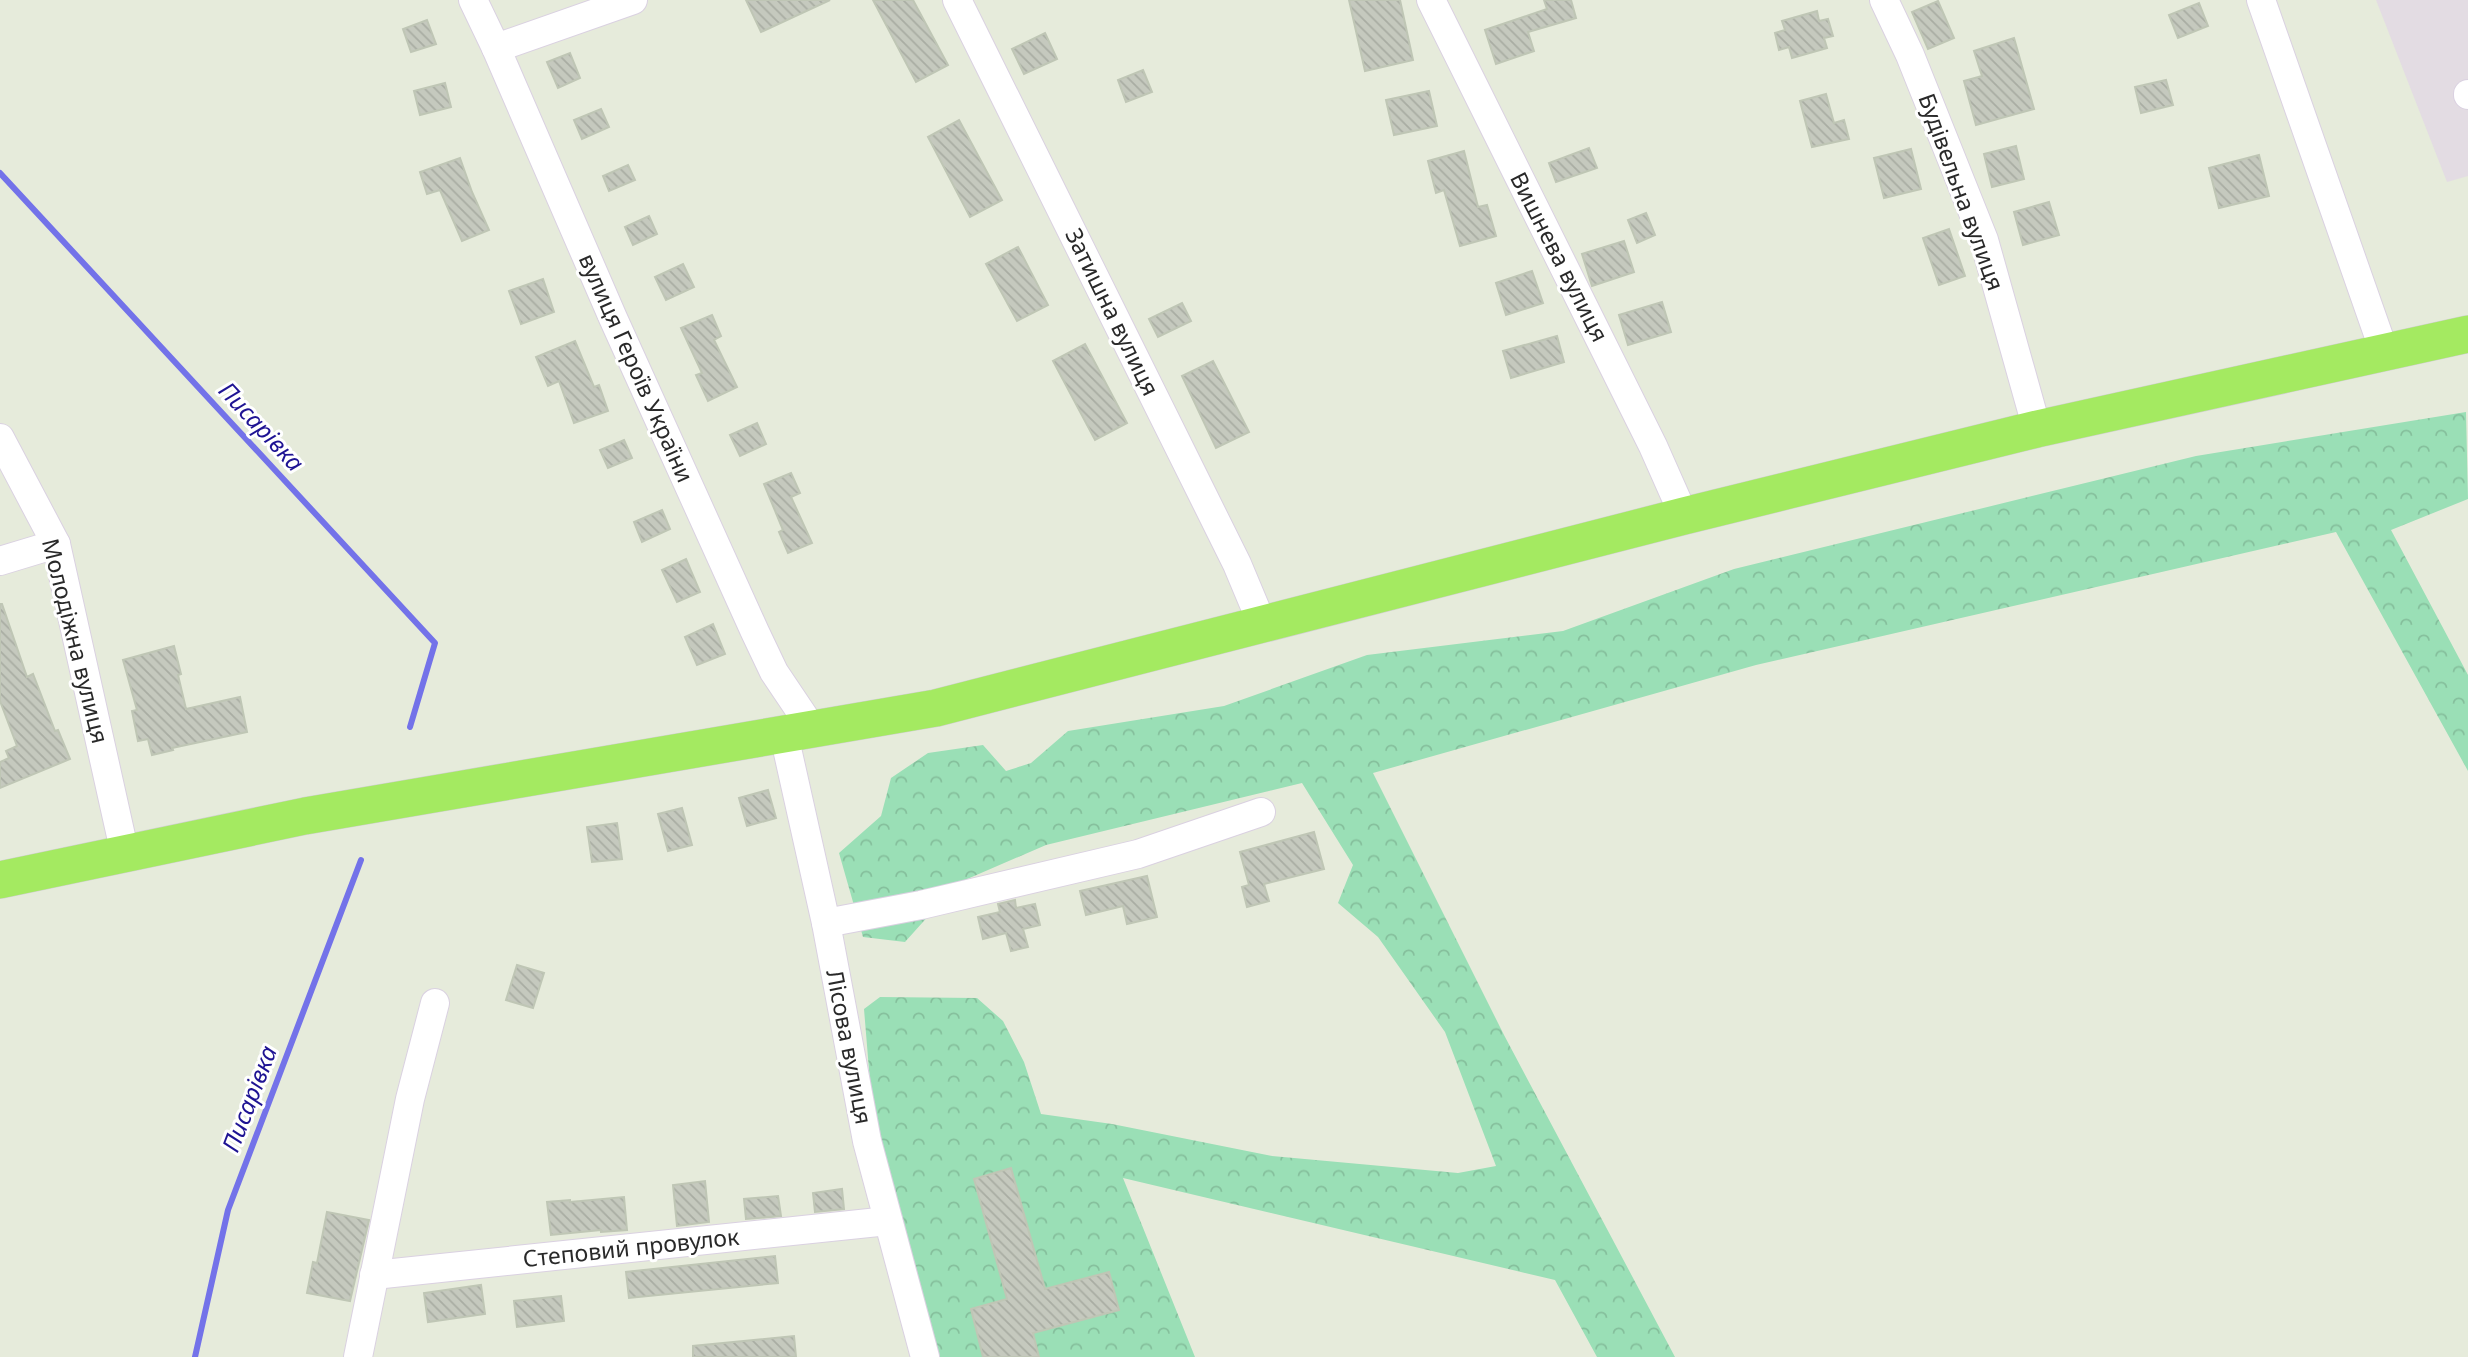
<svg xmlns="http://www.w3.org/2000/svg" width="2468" height="1357" font-family="'Noto Sans',sans-serif">
  <defs>
    <pattern id="forest-crowns" width="20" height="18" patternUnits="userSpaceOnUse" patternTransform="scale(1.75)"><rect width="20" height="18" fill="#9adfb6"/><path d="M2 6a3 3 0 1 1 6 0M12 15a3 3 0 1 1 6 0" fill="none" stroke="#85bf9c"/></pattern>
    <pattern id="building-back-hatch" width="6" height="6" patternUnits="userSpaceOnUse" patternTransform="scale(1.75)"><rect width="6" height="6" fill="#c5c9be"/><path d="M-1 5l2 2M0 0l6 6M5-1l2 2" fill="none" stroke="#a9ada3"/></pattern>
  </defs>
  <rect width="100%" height="100%" fill="#e6ebdb"/>
  <path fill="#e3dce3" d="M2376,0H2468V176L2447,182Z"/>
  <path fill="url(#forest-crowns)" d="M2466,412L2468,499L2391,530L2468,675V771L2336,532L1756,665L1373,773L1504,1035L1675,1357H1597L1555,1280L1123,1178L1195,1357H935L873,1118L864,1009L880,997L977,998L1003,1021L1024,1062L1041,1114L1112,1124L1272,1156L1458,1173L1496,1166L1445,1032L1378,937L1338,903L1353,865L1302,783L1046,845L958,883L905,942L863,937L839,853L881,816L891,778L928,753L983,745L1006,771L1031,763L1068,731L1224,706L1367,655L1563,631L1734,569L2196,456Z"/>
  <g fill="none" stroke-linecap="round" stroke-linejoin="round">
    <g stroke="#7372e9" stroke-width="6">
      <path d="M0,173L435,643L410,727"/>
      <path d="M195,1357L228,1210L361,860"/>
    </g>
  </g>
  <g fill="url(#building-back-hatch)" stroke="#bfc6b5" stroke-width="2">
    <path d="M746,0H830L761,32Z"/>
    <path d="M873,0H913L948,65L916,82Z"/>
    <path d="M1349,0H1400L1413,60L1365,71Z"/>
    <path d="M1544,0H1571L1576,18L1528,32L1534,51L1496,64L1485,30L1547,9Z"/>
    <path d="M1938,1L1954,38L1928,49L1912,12Z"/>
    <path d="M2199,3L2208,26L2178,38L2169,15Z"/>
    <path d="M1817,11L1819,21L1828,19L1833,36L1824,38L1827,48L1792,58L1789,47L1779,50L1775,33L1785,30L1782,21Z"/>
    <path d="M427,20L436,44L411,52L403,29Z"/>
    <path d="M1045,33L1057,59L1024,74L1012,49Z"/>
    <path d="M2014,38L2034,109L1976,125L1964,81L1982,76L1974,51Z"/>
    <path d="M570,53L580,78L558,88L547,62Z"/>
    <path d="M1143,70L1152,92L1126,102L1118,80Z"/>
    <path d="M2166,80L2173,105L2141,113L2135,87Z"/>
    <path d="M445,83L451,107L420,115L414,91Z"/>
    <path d="M1429,91L1437,126L1394,135L1386,100Z"/>
    <path d="M1826,94L1834,123L1844,120L1849,139L1812,147L1800,101Z"/>
    <path d="M601,109L609,127L582,139L574,120Z"/>
    <path d="M959,120L1002,200L970,217L928,137Z"/>
    <path d="M2016,146L2024,179L1992,187L1984,154Z"/>
    <path d="M1589,148L1597,168L1556,182L1549,163Z"/>
    <path d="M1911,149L1921,189L1884,198L1874,158Z"/>
    <path d="M1464,151L1478,207L1487,205L1496,236L1460,246L1444,190L1436,193L1428,161Z"/>
    <path d="M2259,155L2269,196L2219,208L2209,168Z"/>
    <path d="M460,158L472,192L489,230L462,241L440,190L427,194L420,172Z"/>
    <path d="M628,165L635,180L609,191L603,176Z"/>
    <path d="M2049,202L2059,235L2023,245L2014,212Z"/>
    <path d="M1646,213L1655,235L1637,243L1628,220Z"/>
    <path d="M649,216L657,234L633,245L625,227Z"/>
    <path d="M1949,229L1965,276L1939,285L1923,238Z"/>
    <path d="M1624,241L1634,272L1592,286L1582,254Z"/>
    <path d="M1018,247L1048,305L1017,321L986,264Z"/>
    <path d="M683,264L694,287L666,300L655,277Z"/>
    <path d="M1532,271L1543,303L1506,315L1496,283Z"/>
    <path d="M543,279L554,312L521,324L509,291Z"/>
    <path d="M1662,302L1671,332L1628,345L1619,315Z"/>
    <path d="M1182,303L1191,321L1158,337L1149,319Z"/>
    <path d="M712,315L721,336L714,340L737,387L708,401L696,375L702,373L681,328Z"/>
    <path d="M1557,336L1564,362L1511,378L1503,351Z"/>
    <path d="M575,341L594,387L599,385L608,411L574,423L559,381L548,386L536,357Z"/>
    <path d="M1085,344L1127,423L1095,440L1053,361Z"/>
    <path d="M1213,361L1249,432L1216,448L1182,376Z"/>
    <path d="M757,423L766,444L740,456L730,435Z"/>
    <path d="M624,440L632,458L608,468L600,450Z"/>
    <path d="M791,473L800,493L791,497L812,543L788,553L779,532L783,530L764,484Z"/>
    <path d="M662,510L670,529L642,542L634,522Z"/>
    <path d="M686,559L700,592L677,602L662,570Z"/>
    <path d="M0,604H2L27,677L33,674L55,731L58,730L70,759L0,788V762L9,758L6,751L17,746L0,701Z"/>
    <path d="M713,624L725,654L697,665L685,637Z"/>
    <path d="M174,646L181,674L178,675L186,709L240,697L247,732L172,748L173,750L152,755L148,739L138,741L132,711L137,710L123,660Z"/>
    <path d="M768,790L776,818L747,826L739,798Z"/>
    <path d="M682,808L692,845L668,851L658,814Z"/>
    <path d="M617,823L622,859L592,862L587,827Z"/>
    <path d="M1314,832L1324,869L1264,884L1269,901L1247,907L1242,887L1249,885L1240,852Z"/>
    <path d="M1147,876L1157,917L1127,924L1123,906L1086,915L1080,891Z"/>
    <path d="M1015,900L1016,908L1035,904L1040,925L1023,929L1028,947L1011,951L1006,933L983,939L978,917L1000,912L998,904Z"/>
    <path d="M517,965L544,973L533,1008L506,1000Z"/>
    <path d="M1011,1168L1045,1289L1109,1272L1119,1310L1033,1333L1039,1357H983L971,1309L1007,1299L974,1179Z"/>
    <path d="M705,1181L709,1222L677,1226L673,1185Z"/>
    <path d="M842,1189L844,1209L815,1212L813,1193Z"/>
    <path d="M778,1196L781,1216L746,1219L744,1199Z"/>
    <path d="M624,1197L627,1230L601,1232V1230L551,1235L547,1202L570,1200V1202Z"/>
    <path d="M327,1212L369,1220L350,1301L307,1293L313,1262L317,1263Z"/>
    <path d="M775,1256L778,1283L629,1298L626,1272Z"/>
    <path d="M481,1285L485,1314L428,1322L424,1293Z"/>
    <path d="M561,1296L564,1321L517,1327L514,1301Z"/>
    <path d="M794,1336L796,1357H693V1346Z"/>
  </g>
  <g fill="none" stroke-linecap="round" stroke-linejoin="round">
    <g stroke="#dad1e1" stroke-width="30">
      <g id="minor">
        <path d="M473,0L496,48L613,318L755,632L774,672L813,730"/>
        <path d="M957,0L1237,564L1263,626"/>
        <path d="M1431,0L1653,446L1684,516"/>
        <path d="M1884,0L1910,55L1984,240L2037,429"/>
        <path d="M2261,0L2385,354"/>
        <path d="M496,48L633,0"/>
        <path d="M2468,94V95"/>
        <path d="M0,438L56,544L125,854"/>
        <path d="M0,561L56,544"/>
        <path d="M784,735L826,923L867,1141L925,1357"/>
        <path d="M826,923L921,905L1138,854L1261,812"/>
        <path d="M374,1275L888,1221"/>
        <path d="M358,1357L410,1099L435,1003"/>
      </g>
    </g>
    <g stroke="#d0d0d0" stroke-width="38">
      <path id="major" d="M0,880L305,816L936,708L1684,516L2037,429L2468,334"/>
    </g>
    <use href="#minor" stroke="#fff" stroke-width="28"/>
    <use href="#major" stroke="#a4ea61" stroke-width="37"/>
  </g>
  <g text-anchor="middle" stroke-width="6" stroke-linejoin="round" paint-order="stroke">
    <g font-size="23" fill="#292929" stroke="#fff">
      <text transform="translate(1961 192) rotate(70)" y="8">Будівельна вулиця</text>
      <text transform="translate(1559 257) rotate(63)" y="8">Вишнева вулиця</text>
      <text transform="translate(1112 312) rotate(64)" y="8">Затишна вулиця</text>
      <text transform="translate(636 368) rotate(66)" y="8">вулиця Героїв України</text>
      <text transform="translate(75 641) rotate(76)" y="8">Молодіжна вулиця</text>
      <text transform="translate(849 1047) rotate(79)" y="8">Лісова вулиця</text>
      <text transform="translate(631 1248) rotate(-6)" y="8">Степовий провулок</text>
    </g>
    <g font-size="24" font-style="italic" fill="#1e1393" stroke="#fff">
      <text transform="translate(261 427) rotate(47)" y="8">Писарівка</text>
      <text transform="translate(250 1099) rotate(-69)" y="8">Писарівка</text>
    </g>
  </g>
</svg>
